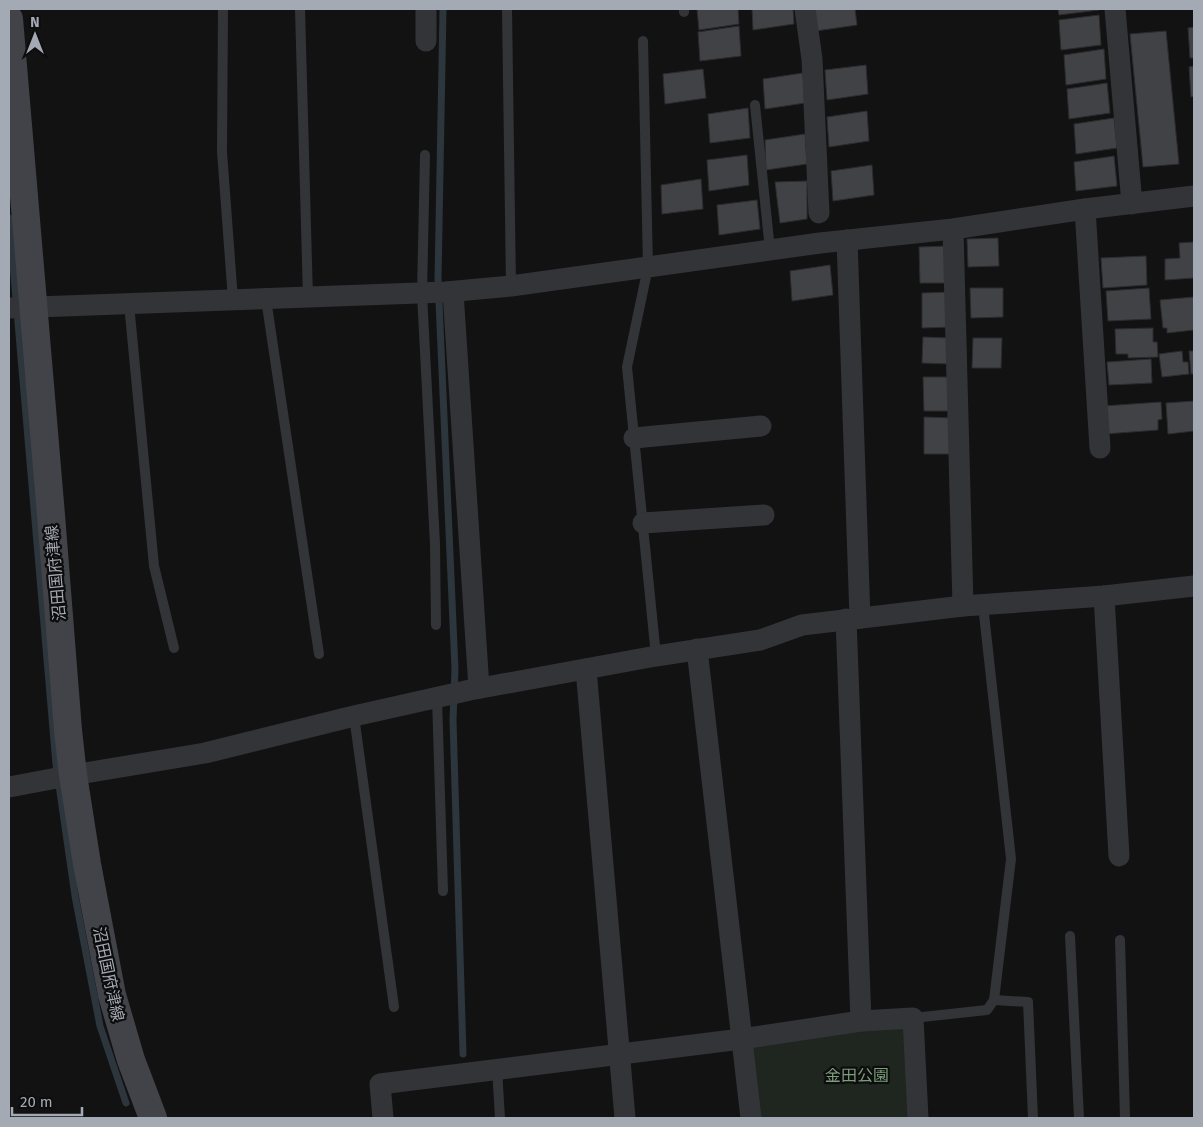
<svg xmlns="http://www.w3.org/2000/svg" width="1203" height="1127" font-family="'Fira Sans','Noto Sans JP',sans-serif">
  <rect width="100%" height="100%" fill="#121213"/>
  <path fill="#1e261f" d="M905,1026L909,1118H760L751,1041Z"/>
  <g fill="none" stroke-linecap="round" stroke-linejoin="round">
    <g stroke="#2c363c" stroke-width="7">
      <path d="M443,9L438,279L455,669L453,720L463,1054"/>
      <path d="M9,218L56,764L75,896L100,1026L126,1103"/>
    </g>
  </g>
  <g fill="#414246" stroke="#2c2c2f">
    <path d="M697,9H738L739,24L699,30Z"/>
    <path d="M752,9H793L794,24L753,30Z"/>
    <path d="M815,9H855L857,25L816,31Z"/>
    <path d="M1058,9H1099V10L1059,15Z"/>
    <path d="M1099,15L1101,45L1061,50L1059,20Z"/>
    <path d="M739,26L741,56L700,61L698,32Z"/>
    <path d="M1194,27V58H1190L1188,28Z"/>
    <path d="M1166,31L1179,164L1143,167L1130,34Z"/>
    <path d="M1104,49L1106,79L1066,85L1064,55Z"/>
    <path d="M866,65L868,94L827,100L825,70Z"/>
    <path d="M1194,66V96L1191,97L1189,67Z"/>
    <path d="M703,69L706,98L665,104L663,74Z"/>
    <path d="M803,73L805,103L765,109L763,79Z"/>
    <path d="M1107,83L1110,113L1069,119L1067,89Z"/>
    <path d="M748,108L750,138L710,143L708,114Z"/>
    <path d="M867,111L869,141L829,147L827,117Z"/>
    <path d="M1114,118L1117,148L1076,154L1074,124Z"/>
    <path d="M805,134L807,164L766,170L765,140Z"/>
    <path d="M747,155L749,185L709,191L707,160Z"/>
    <path d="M1114,156L1117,186L1076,191L1074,162Z"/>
    <path d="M872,165L874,195L833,201L831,171Z"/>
    <path d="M701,179L703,209L662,214L661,185Z"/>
    <path d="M807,181V219L780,223L775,182Z"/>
    <path d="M757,200L760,229L719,235L717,205Z"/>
    <path d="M998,238L999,266L968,267L967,239Z"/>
    <path d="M1194,242V278L1165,280V259L1180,258L1179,243Z"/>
    <path d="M948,246L949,283H920L919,247Z"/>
    <path d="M1146,256L1147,285L1103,288L1101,258Z"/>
    <path d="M830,265L833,295L792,301L790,271Z"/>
    <path d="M970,288H1003V317L971,318Z"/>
    <path d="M1149,288L1151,319L1108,321L1106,291Z"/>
    <path d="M951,292L952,327L922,328V293Z"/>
    <path d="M1194,297V330L1167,333V328H1163L1160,300Z"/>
    <path d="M1153,328V342H1157L1158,357L1128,358V354H1116L1115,329Z"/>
    <path d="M923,337L949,338V364L922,363Z"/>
    <path d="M973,338H1002L1001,368H972Z"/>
    <path d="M1182,351L1183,362H1188L1189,374L1162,377L1159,354Z"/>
    <path d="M1189,351H1194V374H1191Z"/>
    <path d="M1151,359L1152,383L1109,385L1107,362Z"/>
    <path d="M923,377H951L952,411H924Z"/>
    <path d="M1194,401V431L1168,434L1166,403Z"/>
    <path d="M1161,402L1162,419L1158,420V430L1105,434L1103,406Z"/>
    <path d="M924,417L952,418V454H924Z"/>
  </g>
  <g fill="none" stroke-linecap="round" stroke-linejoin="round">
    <g stroke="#333438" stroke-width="10">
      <path d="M223,9L222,152L233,300"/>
      <path d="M300,9L308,298"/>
      <path d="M507,9L511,286"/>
      <path d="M684,9V12"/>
      <path d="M643,41L648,267L627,367L656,656"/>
      <path d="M755,105L770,250"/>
      <path d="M425,155L422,294L435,544L436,625"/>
      <path d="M266,299L319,654"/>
      <path d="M129,304L154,566L174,648"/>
      <path d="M437,698L443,891"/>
      <path d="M354,716L394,1007"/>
      <path d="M1070,936L1079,1118"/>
      <path d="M1120,940L1125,1118"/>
      <path d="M994,1000L1028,1002L1033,1118"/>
      <path d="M913,1018L987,1010L994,1000L1011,859L983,605"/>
      <path d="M497,1069L500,1118"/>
    </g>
    <g stroke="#333438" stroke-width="21">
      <path d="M805,9L812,59L819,213"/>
      <path d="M1115,9L1132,204"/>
      <path d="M426,41V9"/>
      <path d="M1085,209L1100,448"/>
      <path d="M953,229L963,606"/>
      <path d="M847,240L860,618"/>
      <path d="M453,292L479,688"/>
      <path d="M9,308L446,292L511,286L820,243L953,229L1085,209L1194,196"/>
      <path d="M634,438L761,426"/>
      <path d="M643,523L764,515"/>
      <path d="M1104,596L1119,856"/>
      <path d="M846,619L861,1021"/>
      <path d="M697,649L751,1118"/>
      <path d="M586,669L625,1118"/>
      <path d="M9,787L73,775L205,753L354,716L470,690L656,656L760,640L802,625L963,606L1104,596L1194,586"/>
      <path d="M383,1118L380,1084L741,1039L861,1021L913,1018L918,1118"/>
    </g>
    <path stroke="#414348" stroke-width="28" d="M9,19L51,515L68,730L73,775L87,864L112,995L131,1060L153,1118"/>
  </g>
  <g text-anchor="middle" stroke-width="4.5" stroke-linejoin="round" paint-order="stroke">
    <g font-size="16" fill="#a4aab4" stroke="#0d0d0e">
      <text transform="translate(55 573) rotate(-95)" y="6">沼田国府津線</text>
      <text transform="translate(109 974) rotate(78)" y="6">沼田国府津線</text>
    </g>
    <g font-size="16" fill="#7c9e7b" stroke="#0d0d0e">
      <text x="857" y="1081">金田公園</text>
    </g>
  </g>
  <rect width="1203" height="1127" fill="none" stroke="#a4aab4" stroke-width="20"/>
  <g transform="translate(35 35)" stroke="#0d0d0e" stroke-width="4" paint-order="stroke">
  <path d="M0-4L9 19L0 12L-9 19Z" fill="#a4aab4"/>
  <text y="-8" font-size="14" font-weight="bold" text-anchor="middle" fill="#a4aab4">N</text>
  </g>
  <path d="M12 1107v8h70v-8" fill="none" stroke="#a4aab4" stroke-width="2.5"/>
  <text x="20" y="1107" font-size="15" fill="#a4aab4" stroke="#0d0d0e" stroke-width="4" paint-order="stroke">20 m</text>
</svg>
